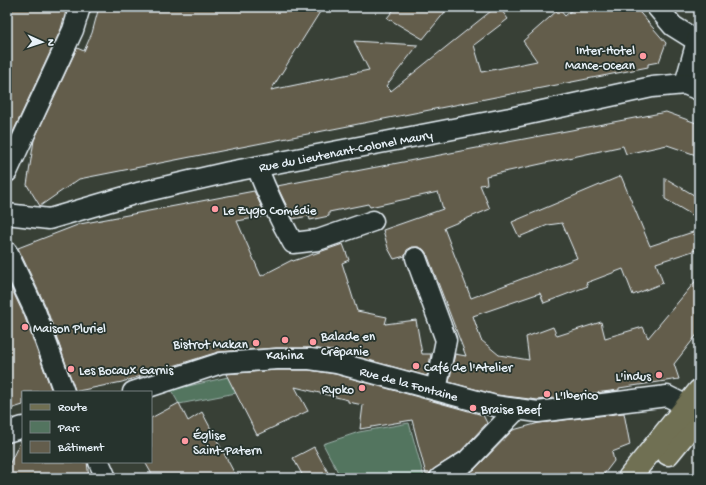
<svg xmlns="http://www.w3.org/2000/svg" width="706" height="485" font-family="'Gochi Hand',sans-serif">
  <rect width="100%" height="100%" fill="#384036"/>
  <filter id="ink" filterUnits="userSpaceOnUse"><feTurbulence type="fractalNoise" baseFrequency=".025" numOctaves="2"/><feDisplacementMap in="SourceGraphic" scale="8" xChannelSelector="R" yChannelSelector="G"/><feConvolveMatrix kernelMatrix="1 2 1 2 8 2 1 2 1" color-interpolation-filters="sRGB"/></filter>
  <g filter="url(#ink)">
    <g fill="#53745f" stroke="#9eb2ac">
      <path d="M228,377L236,393L179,404L171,390Z"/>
      <path d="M409,423L424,477L422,478H341L323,444L359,432Z"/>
    </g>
    <g fill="#635d4c" stroke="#e8f1f8">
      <path d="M7,7H67L61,29L7,145Z"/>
      <path d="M99,7H323L271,90L369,70L354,41L418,45L386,86L391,91L496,7H499L508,19L474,45L482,72L537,61L523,41L559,9L565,16L575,7H635L666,43L659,62L648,64V67L79,179L40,206L27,185L34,140L77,48L84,51L92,33Z"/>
      <path d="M396,7H449L423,39L387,18Z"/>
      <path d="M666,112L699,124V156L667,145L626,154L623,146L486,176L487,184L480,185L490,209L444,228L471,298L577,258L562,223L548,225L519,237L512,222L621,176L650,246L699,230V249L656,263L663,283L633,295L623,269L586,283L588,286L544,303L540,293L473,316L481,340L499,355L529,360L526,337L553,327L557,336L601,322L605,338L643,327L648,338L699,277V332L674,364L679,379L619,388V390L538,400L497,395L449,382L455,354L466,356L427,254L423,249L418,247H412L407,250L405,256L394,259L388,248L383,230L443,209L438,192L370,207L368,204L329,212V216L310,220L309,216L293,219L277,186Z"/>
      <path d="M665,178L699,198V219L665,199Z"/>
      <path d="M254,191L266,216L237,221L261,276L292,260L293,261L343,244L349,260L342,263L357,311L387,317L385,324L416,320L422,354H431L427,376L339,352L310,348H276L218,352L122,382L78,391L75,390L46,307L18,248L80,224Z"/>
      <path d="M7,279L24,315L51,389L49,392H23V405L7,410Z"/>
      <path d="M277,370H309L335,374L483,415L487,423L460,452L434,469L430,473L429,478H427L412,420L360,429L363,405L348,402V400L295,387L308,411L257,435L226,374Z"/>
      <path d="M179,403L188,421L202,412L237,478H154L145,462H151V418Z"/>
      <path d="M624,413L630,445L612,452L614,461L601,478H505L503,476L497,478H462L475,469L513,430L539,423Z"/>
      <path d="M23,439V462H87L89,478H7V469L21,440Z"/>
      <path d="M314,447L331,478H304L293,458Z"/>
    </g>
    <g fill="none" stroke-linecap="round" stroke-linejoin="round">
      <g stroke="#e8f1f8" stroke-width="23">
        <g id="minor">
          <path d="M657,7L673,26L697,41"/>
          <path d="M685,84L697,41"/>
          <path d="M257,167C267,193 279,218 293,243L318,240L373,221"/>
          <path d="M7,172L73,30L80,7"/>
          <path id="s1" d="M7,214L49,219L138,193L229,172L510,118L652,87L685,84L699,90"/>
          <path d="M7,252L35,311L64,392"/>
          <path d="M416,258L446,340L436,390"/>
          <path id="s2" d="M133,392L221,363L277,359H310L337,363L495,406L538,412L667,396L687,406L699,415"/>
          <path d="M7,432L23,427"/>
          <path d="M99,462L106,478"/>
          <path d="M440,478L467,461L517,409"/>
        </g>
      </g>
      <g stroke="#e8f1f8" stroke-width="25">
        <g id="major">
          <path d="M668,454L699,416"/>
          <path d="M629,478L699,391"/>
        </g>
      </g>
      <use href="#minor" stroke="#26332d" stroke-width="20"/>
      <use href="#major" stroke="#706f52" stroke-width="22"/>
    </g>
  </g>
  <g fill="#ff9aa2" stroke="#26332d" stroke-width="1.5">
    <circle cx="643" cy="56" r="4"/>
    <circle cx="215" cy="209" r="4"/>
    <circle cx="25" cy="327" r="4"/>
    <circle cx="285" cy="340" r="4"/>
    <circle cx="313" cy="342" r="4"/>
    <circle cx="256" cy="343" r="4"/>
    <circle cx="416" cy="366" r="4"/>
    <circle cx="71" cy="369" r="4"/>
    <circle cx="659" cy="375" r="4"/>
    <circle cx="362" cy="388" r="4"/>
    <circle cx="547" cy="394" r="4"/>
    <circle cx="473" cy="408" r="4"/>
    <circle cx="185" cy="441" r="4"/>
  </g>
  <g text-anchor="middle" stroke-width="3.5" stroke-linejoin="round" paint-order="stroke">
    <g font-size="13" fill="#e8f1f8" stroke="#26332d" text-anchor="start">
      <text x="635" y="54" text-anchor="end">Inter-Hotel<tspan x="635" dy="15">Mance-Ocean</tspan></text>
      <text x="223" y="214">Le Zygo Comédie</text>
      <text x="33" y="332">Maison Pluriel</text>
      <text x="321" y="340">Balade en<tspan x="321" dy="15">Crêpanie</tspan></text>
      <text x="248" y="348" text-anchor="end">Bistrot Makan</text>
      <text x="285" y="359" text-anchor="middle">Kahina</text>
      <text x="424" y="371">Café de l'Atelier</text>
      <text x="79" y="374">Les Bocaux Garnis</text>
      <text x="651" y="380" text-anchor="end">L'indus</text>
      <text x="354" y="393" text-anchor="end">Ryoko</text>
      <text x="555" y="399">L'Iberico</text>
      <text x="481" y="413">Braise Beef</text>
      <text x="193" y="439">Église<tspan x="193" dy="15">Saint-Patern</tspan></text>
    </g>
    <g font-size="13" fill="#e8f1f8" stroke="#26332d">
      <text dy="5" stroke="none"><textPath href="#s1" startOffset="347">Rue du Lieutenant-Colonel Maury</textPath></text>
      <text dy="5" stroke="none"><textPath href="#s2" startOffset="284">Rue de la Fontaine</textPath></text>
    </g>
  </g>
  <rect width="706" height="485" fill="none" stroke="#26332d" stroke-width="24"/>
  <rect x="12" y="12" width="682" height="461" fill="none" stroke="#e8f1f8" stroke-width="1.5" filter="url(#ink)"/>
  <rect x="22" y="391" width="130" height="72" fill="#26332d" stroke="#747f7e"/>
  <rect x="30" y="404" width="20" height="6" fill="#706f52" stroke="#747f7e"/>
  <text x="58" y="411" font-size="12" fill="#e8f1f8">Route</text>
  <rect x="30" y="421" width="20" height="12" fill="#53745f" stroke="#747f7e"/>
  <text x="58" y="431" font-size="12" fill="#e8f1f8">Parc</text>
  <rect x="30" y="441" width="20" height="12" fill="#635d4c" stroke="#747f7e"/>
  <text x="58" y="451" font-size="12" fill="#e8f1f8">Bâtiment</text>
  <g transform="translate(42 42) rotate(93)" stroke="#26332d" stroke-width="3" paint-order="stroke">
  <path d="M0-3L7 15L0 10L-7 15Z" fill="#e8f1f8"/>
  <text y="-6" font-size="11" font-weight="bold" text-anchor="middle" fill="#e8f1f8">N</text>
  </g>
</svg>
